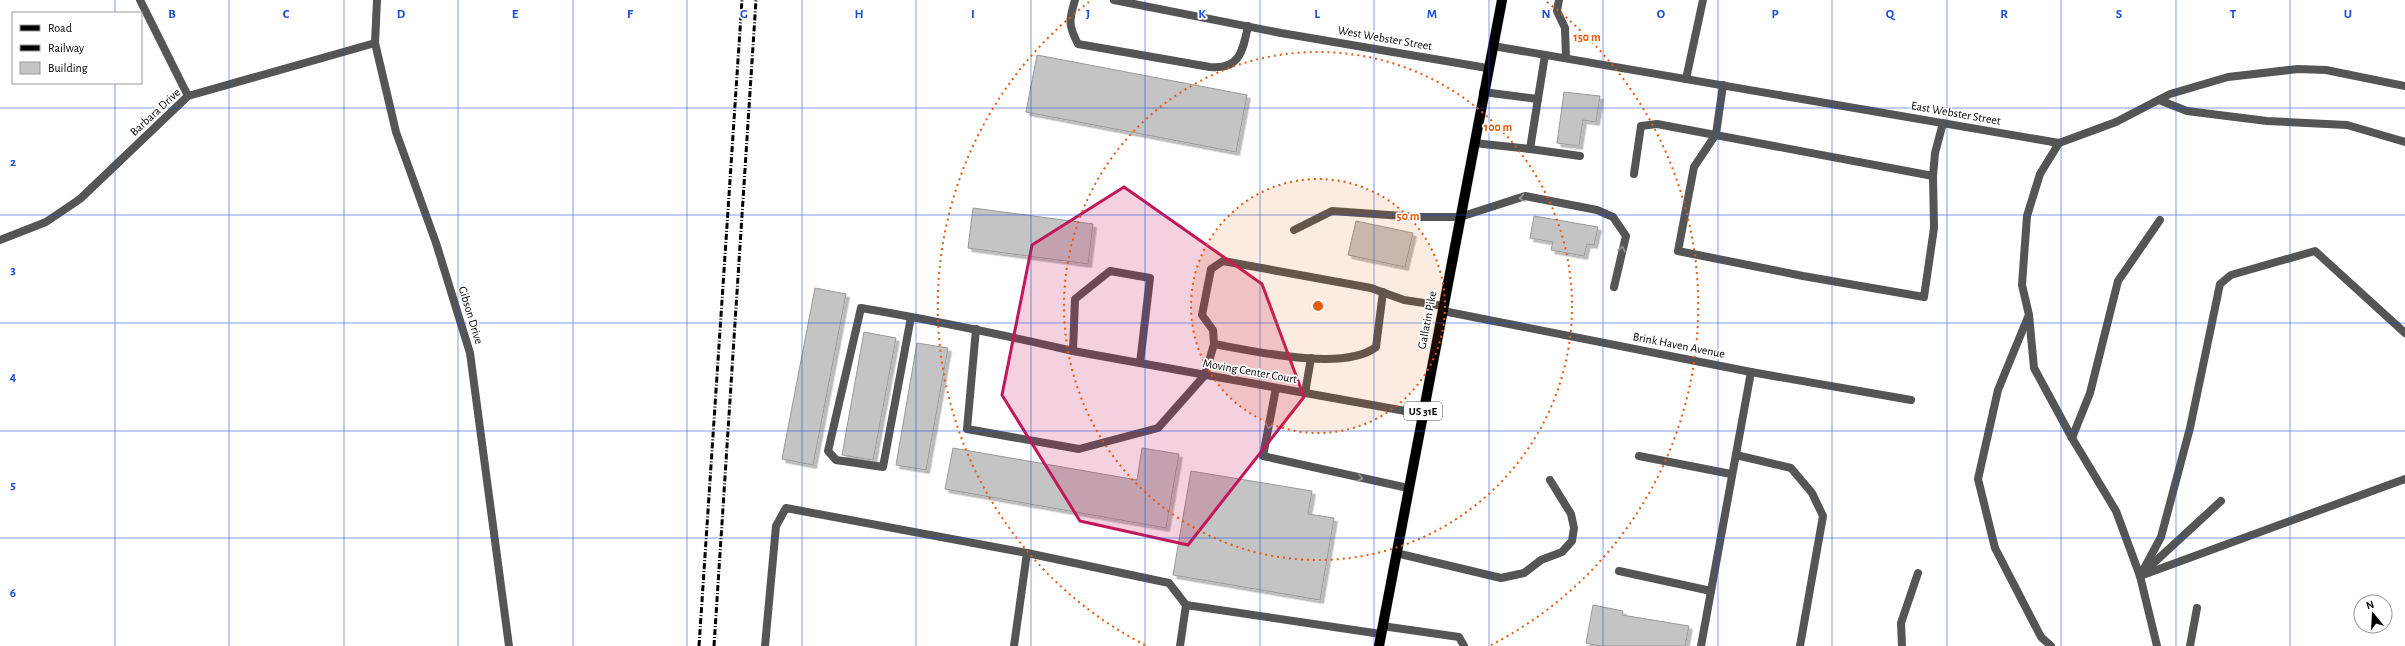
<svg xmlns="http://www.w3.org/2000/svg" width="2405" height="646" font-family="'Alegreya Sans',sans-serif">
  <defs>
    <filter id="shadow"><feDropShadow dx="3.5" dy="3.5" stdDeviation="0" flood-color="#0004"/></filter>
  </defs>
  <rect width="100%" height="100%" fill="#fff"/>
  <g fill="#c4c4c4" stroke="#999" filter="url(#shadow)">
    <path d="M1037,55L1247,95L1236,152L1026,112Z"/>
    <path d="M1564,92L1600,96L1596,122L1583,120L1579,146L1557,143Z"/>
    <path d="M973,208L1093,224L1088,264L968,248Z"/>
    <path d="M1534,216L1598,227L1594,245L1587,244L1584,256L1551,250L1553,242L1530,238Z"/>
    <path d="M1356,221L1413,233L1405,267L1348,255Z"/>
    <path d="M815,288L846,294L813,465L782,459Z"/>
    <path d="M864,332L896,338L873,460L842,455Z"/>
    <path d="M917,343L948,348L926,470L896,465Z"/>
    <path d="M953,448L1137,480L1142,448L1179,454L1166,528L945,489Z"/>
    <path d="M1191,471L1312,491L1308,514L1334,518L1320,600L1173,575Z"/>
    <path d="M1593,605L1623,611L1622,615L1689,626L1685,646H1601L1586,643Z"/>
  </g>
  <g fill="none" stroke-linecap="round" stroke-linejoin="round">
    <g stroke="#dbdbdb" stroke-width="11">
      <path id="primary" d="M1379,646L1502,0"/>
    </g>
    <g stroke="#555" stroke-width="8">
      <path d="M1075,0C1069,20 1068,25 1078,44L1210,67C1240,70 1243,50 1248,26"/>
      <path d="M1559,0L1557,11L1565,28L1566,58"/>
      <path d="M1686,79L1703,0"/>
      <path d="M1723,85L1716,134L1694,167L1678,251L1803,276L1924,297L1934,228L1933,176L1935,153L1943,123"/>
      <path d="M1483,92L1538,99"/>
      <path d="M2159,100L2187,111L2267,121L2347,125L2405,142"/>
      <path d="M1474,143L1530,149L1545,55"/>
      <path d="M2059,143L2040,174L2027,216L2022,285L2029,315L2034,368L2072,438L2116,511L2140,576L2157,646"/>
      <path d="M1530,149L1580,156"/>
      <path d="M1634,174L1641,126L1657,124L1933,176"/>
      <path d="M1294,230L1332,211L1417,217H1460L1525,196L1597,210L1613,217L1626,236L1614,287"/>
      <path d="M911,317L883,467L836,460L828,451L861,308C933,320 1003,335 1073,351L1075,299L1110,271L1150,278L1140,363"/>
      <path d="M2028,317L1998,390L1978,479L1995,548L2041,637L2051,646"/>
      <path d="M976,329L967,429L1079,449L1158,428L1205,375L1214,344L1213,330L1202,315L1211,269L1223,261L1371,288L1404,300L1444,306"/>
      <path d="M1214,344C1253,351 1344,372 1376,347L1383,292"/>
      <path d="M1276,388L1263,456L1408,488"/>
      <path d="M1305,393L1311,358"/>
      <path d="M2072,438L2090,393L2118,281L2160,220"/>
      <path d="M1736,455L1791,468L1812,493L1823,516L1800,646"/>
      <path d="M1639,456L1731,474"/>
      <path d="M1396,553L1501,578L1524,573L1541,560L1562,552L1572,541L1574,528L1571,514L1550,480"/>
      <path d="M1619,571L1711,591"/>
      <path d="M2145,571L2221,501"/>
      <path d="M2140,576L2161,537L2190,428L2220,284L2231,275L2315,251L2405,333"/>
      <path d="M2140,576L2405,479"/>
      <path d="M1382,626L1459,637L1464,646"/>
      <path d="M765,646L776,526L786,508L1027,553"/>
      <path d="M1014,646L1027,553L1169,583L1186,605"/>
      <path d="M1180,646L1186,605L1381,634"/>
      <path d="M1701,646L1751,372"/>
      <path d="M1902,646L1901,623L1918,573"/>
      <path d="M2190,646L2197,608"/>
    </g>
    <g stroke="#555" stroke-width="8">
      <path d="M140,0L188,96"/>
      <path d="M377,0L375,43L396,132L436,243L470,353L509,646"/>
      <path d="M1114,0L1281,33L1487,68"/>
      <path d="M1493,46L2059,143L2116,122L2170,94L2228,77L2298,69L2326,70L2405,86"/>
      <path d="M0,240L46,222L80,199L188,96L375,43"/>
      <path d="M1443,311L1751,372L1911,400"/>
      <path d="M1073,351L1422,414"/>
    </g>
    <use href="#primary" stroke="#000" stroke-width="10"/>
    <g stroke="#000" stroke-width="3" stroke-dasharray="6 2 1 2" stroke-linecap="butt">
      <path d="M699,646L742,0"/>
      <path d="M714,646L756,0"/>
    </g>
  </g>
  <defs><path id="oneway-chevron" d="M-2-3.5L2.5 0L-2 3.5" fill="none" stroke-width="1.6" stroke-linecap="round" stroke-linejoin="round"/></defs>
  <g stroke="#999">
    <use href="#oneway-chevron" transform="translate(1522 198) rotate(170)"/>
    <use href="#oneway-chevron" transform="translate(1622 249) rotate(-77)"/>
    <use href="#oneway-chevron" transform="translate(1269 426) rotate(101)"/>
    <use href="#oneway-chevron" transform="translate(1360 478) rotate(13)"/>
  </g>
  <path fill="#c2185b" fill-opacity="0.2" stroke="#c2185b" stroke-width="3" stroke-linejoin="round" d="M1124,187L1262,284L1304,397L1188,545L1080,521L1002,395L1032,245Z"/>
  <path fill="none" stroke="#1d4ed8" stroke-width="1" stroke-opacity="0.55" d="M115,0V13M229,0V646M344,0V646M458,0V646M573,0V646M687,0V646M802,0V646M916,0V646M1031,0V646M1145,0V646M1260,0V646M1374,0V646M1489,0V646M1603,0V646M1718,0V646M1832,0V646M1947,0V646M2061,0V646M2176,0V646M2290,0V646M115,83V646M0,108H2405M0,215H2405M0,323H2405M0,431H2405M0,538H2405"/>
  <circle cx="1318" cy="306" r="127" fill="#e8590c" fill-opacity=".12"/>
  <g fill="none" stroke="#e8590c" stroke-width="2" stroke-dasharray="2 4">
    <circle cx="1318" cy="306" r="127"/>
    <circle cx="1318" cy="306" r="254"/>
    <path d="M1145 645A381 381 0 0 1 1089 2M1547 2A381 381 0 0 1 1491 645"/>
  </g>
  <g text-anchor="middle" stroke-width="3.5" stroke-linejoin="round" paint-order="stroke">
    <rect fill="#fff" stroke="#4c4c4c" stroke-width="1" x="1404" y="402" width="38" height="18" rx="3"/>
    <g font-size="11" font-weight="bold" fill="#000">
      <text x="1423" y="415">US 31E</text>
    </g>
    <g font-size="12" fill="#000" stroke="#fff">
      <text transform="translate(1385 38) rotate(10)" y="4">West Webster Street</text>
      <text transform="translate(155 112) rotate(-43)" y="4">Barbara Drive</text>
      <text transform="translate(1956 113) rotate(10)" y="4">East Webster Street</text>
      <text transform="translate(471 315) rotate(73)" y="4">Gibson Drive</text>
      <text transform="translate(1427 320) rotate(-79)" y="4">Gallatin Pike</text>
      <text transform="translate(1679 345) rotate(11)" y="4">Brink Haven Avenue</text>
      <text transform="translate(1250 371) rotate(10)" y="4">Moving Center Court</text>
    </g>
  </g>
  <g font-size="13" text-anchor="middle" font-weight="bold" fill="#1d4ed8" stroke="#fff" stroke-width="3.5" stroke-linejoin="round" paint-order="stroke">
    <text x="172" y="18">B</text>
    <text x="286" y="18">C</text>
    <text x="401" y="18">D</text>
    <text x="515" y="18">E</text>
    <text x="630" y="18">F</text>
    <text x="744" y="18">G</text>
    <text x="859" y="18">H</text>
    <text x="973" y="18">I</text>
    <text x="1088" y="18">J</text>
    <text x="1202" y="18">K</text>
    <text x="1317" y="18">L</text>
    <text x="1432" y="18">M</text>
    <text x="1546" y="18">N</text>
    <text x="1661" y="18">O</text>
    <text x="1775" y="18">P</text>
    <text x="1890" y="18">Q</text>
    <text x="2004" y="18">R</text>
    <text x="2119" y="18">S</text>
    <text x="2233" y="18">T</text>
    <text x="2348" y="18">U</text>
    <text x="13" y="166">2</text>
    <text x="13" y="274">3</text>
    <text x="13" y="381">4</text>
    <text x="13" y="489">5</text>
    <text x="13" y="597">6</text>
  </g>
  <circle cx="1318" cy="306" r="6" fill="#e8590c" stroke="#fff" stroke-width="2"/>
  <g font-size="12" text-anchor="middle" font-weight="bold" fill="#e8590c" stroke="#fff" stroke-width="3.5" stroke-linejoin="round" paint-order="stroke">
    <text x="1587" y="41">150 m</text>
    <text x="1498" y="131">100 m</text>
    <text x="1408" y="220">50 m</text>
  </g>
  <rect x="12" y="12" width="130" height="72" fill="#ffffff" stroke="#999999"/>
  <rect x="20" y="25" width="20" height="6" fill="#000000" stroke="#999999"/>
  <text x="48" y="32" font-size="12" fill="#000000">Road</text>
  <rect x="20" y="45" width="20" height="6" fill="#000000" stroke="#999999"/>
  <text x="48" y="52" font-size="12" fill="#000000">Railway</text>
  <rect x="20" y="62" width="20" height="12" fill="#c4c4c4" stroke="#999999"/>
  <text x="48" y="72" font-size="12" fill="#000000">Building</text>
  <g transform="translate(2373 614) rotate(342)"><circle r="19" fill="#ffffff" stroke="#999999"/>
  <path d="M0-3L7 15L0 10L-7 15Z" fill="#000000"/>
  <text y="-6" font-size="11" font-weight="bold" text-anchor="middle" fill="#000000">N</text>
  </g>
</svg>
